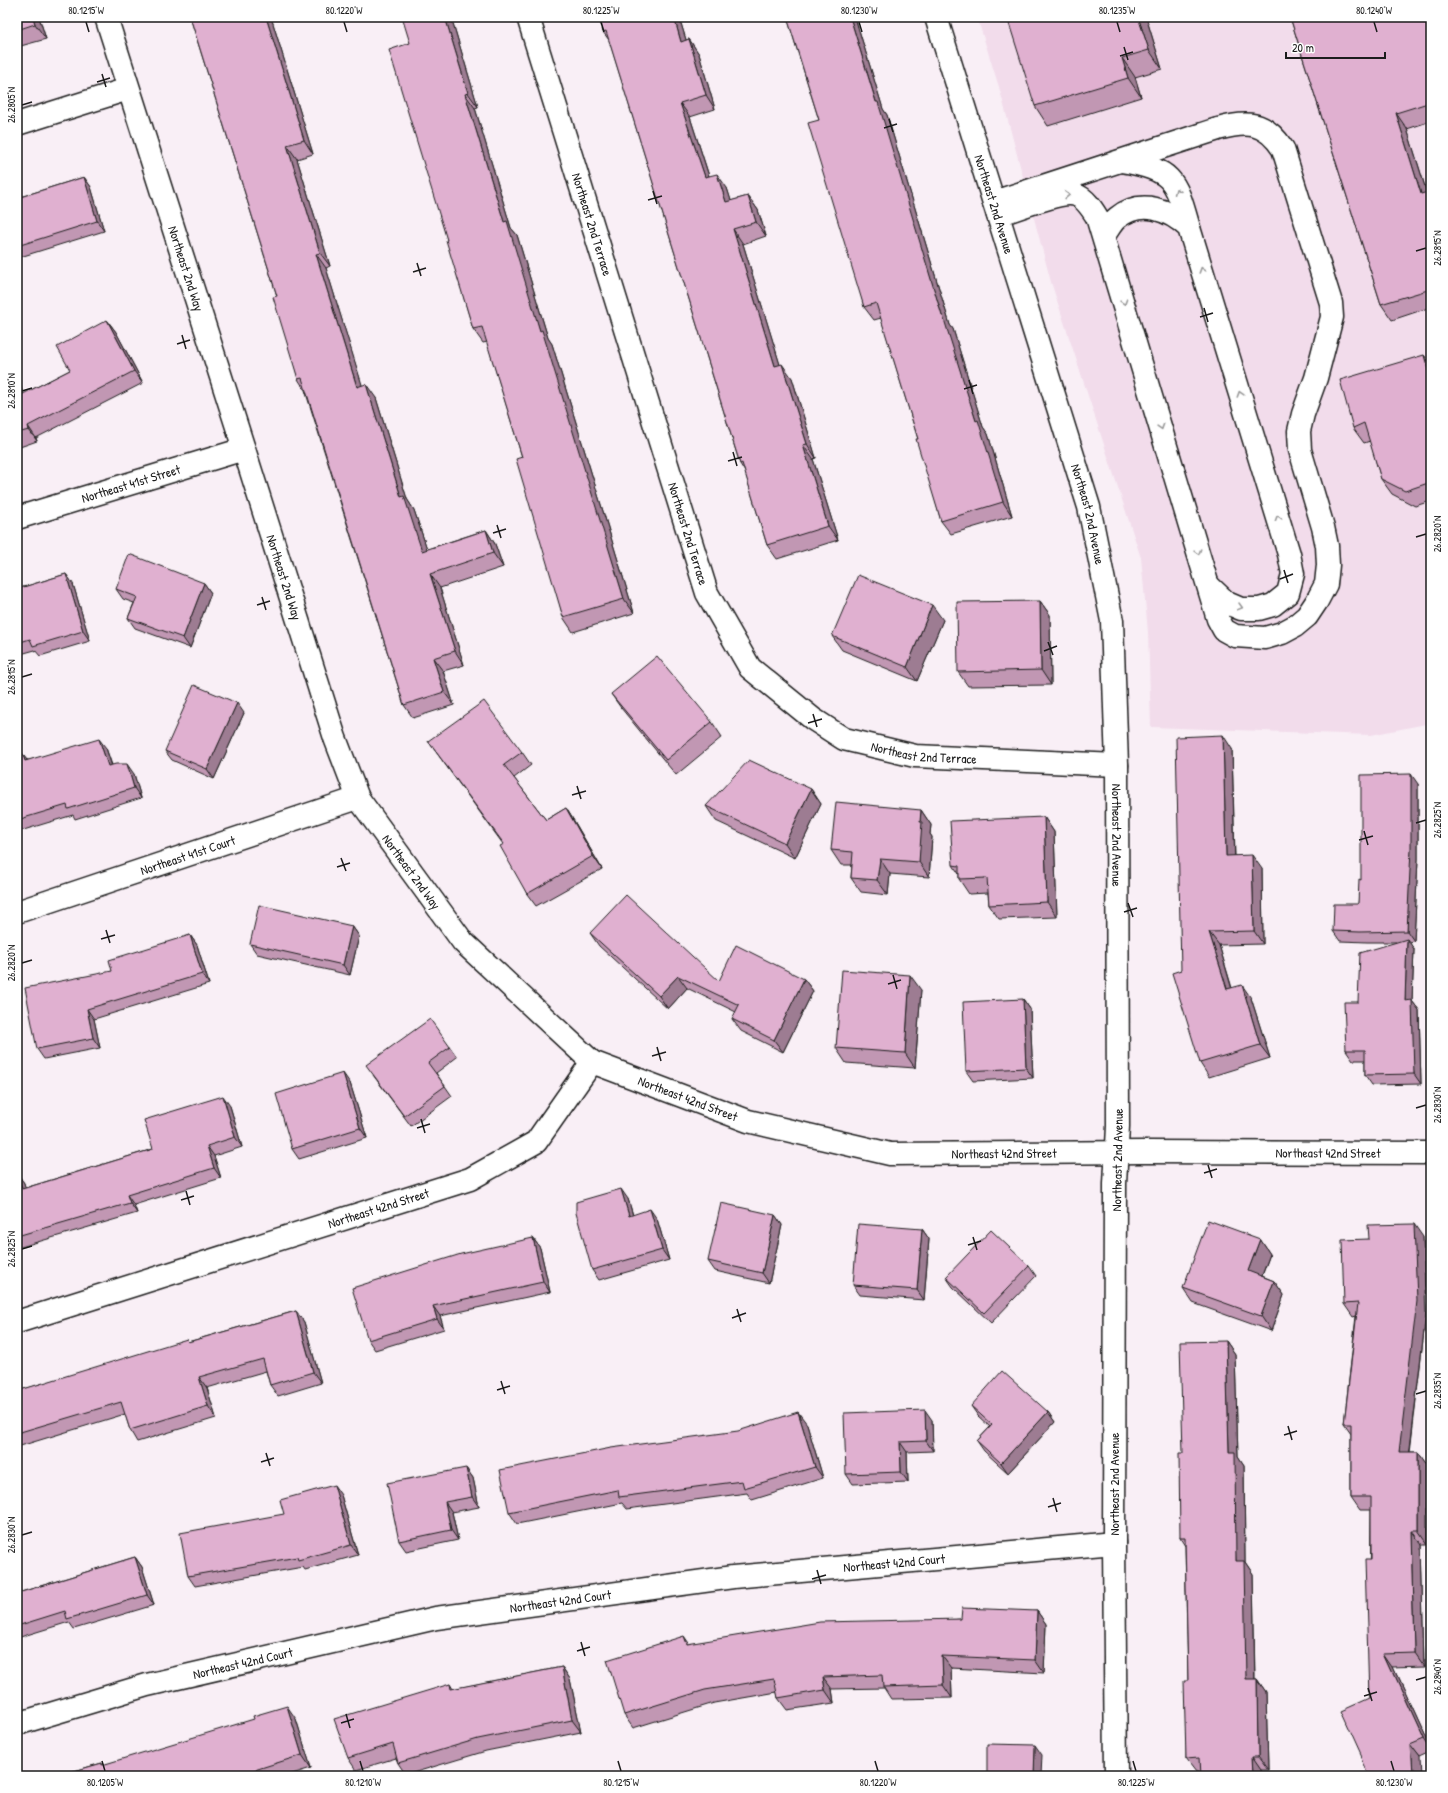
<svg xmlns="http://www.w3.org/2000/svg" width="1448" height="1793" font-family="'Patrick Hand',sans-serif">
  <rect width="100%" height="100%" fill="#f9eff6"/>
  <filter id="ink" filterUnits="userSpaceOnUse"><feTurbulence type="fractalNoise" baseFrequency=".025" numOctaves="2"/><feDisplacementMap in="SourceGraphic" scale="8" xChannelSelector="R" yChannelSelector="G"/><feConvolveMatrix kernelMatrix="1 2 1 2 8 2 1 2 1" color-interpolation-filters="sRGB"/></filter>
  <g filter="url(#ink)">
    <path fill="#f2dceb" d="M977,17H1431V723L1371,735L1151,727L1148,632L1141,558L1051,282L999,87Z"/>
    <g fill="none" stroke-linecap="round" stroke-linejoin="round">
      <g stroke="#1c1c1c" stroke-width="25">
        <g id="minor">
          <path id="s1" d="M106,17L244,449L335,738L358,798L463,942L592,1062"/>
          <path id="s2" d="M528,17L707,593L750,668L813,719L844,739L915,756L1117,765"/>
          <path id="s3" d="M936,17L1089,507L1112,621L1117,765L1118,1126L1115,1184L1114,1543L1116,1776"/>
          <path d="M17,124L128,89"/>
          <path d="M1121,161C1174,170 1175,179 1189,228"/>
          <path d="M994,202L1218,129C1247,121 1265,121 1283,149L1331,303L1332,317L1316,378L1303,414L1299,431L1300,450L1323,527L1327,546L1328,565L1326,584L1317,601L1307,616L1295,626L1282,633L1265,638L1235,636L1224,630L1218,619L1097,217C1092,209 1085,198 1076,195C1063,190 1013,210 998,215"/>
          <path d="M1104,235C1108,230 1112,222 1117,218C1141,198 1170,210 1189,228L1289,554L1293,574L1288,593L1273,605L1259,609H1241L1227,603L1209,586"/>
          <path id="s4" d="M17,518L244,449"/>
          <path id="s5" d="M17,912L358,798"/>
          <path id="s6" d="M17,1322L470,1179L536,1142L592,1062L748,1121L890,1154L1145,1152L1431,1153"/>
          <path id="s7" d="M17,1724L147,1685L436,1618L733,1577L1114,1543"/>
        </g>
      </g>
      <use href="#minor" stroke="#fff" stroke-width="22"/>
    </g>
    <g fill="#c197b3" stroke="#1c1c1c">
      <path d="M17,17H39L46,39L17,47Z"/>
      <path d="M190,17H271L313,154L297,159L330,266L326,268L362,386L376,398L407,499L414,510L427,549L486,530L495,544L503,567L440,588L464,665L443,671L454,705L413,718L404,705L305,390L298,379L277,296Z"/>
      <path d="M599,17H679L686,40L689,39L699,54L715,109L690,117L709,176L727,188L731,201L748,196L758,210L766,236L743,244L780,365L792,378L816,458L813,459L838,540L777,559L767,545L745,472L740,464L609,40L603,32Z"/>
      <path d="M787,17H855L883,109L887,115L950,325L953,329L983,427L988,434L1012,516L951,534L941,521L918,439L881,318L874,320L864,307L819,120Z"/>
      <path d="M1146,17L1162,69L1135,77L1141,97L1048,126L1035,106Z"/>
      <path d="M1290,17H1431V121L1407,129L1427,193L1431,191V307L1392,320L1381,304Z"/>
      <path d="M452,20L478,107L475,108L511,228L517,235L548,338L552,344L634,613L573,632L563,617L522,457L487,342L483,343L473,329L447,240L410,43Z"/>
      <path d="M84,177L91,187L104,231L17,258V198Z"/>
      <path d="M107,320L116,332L143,383L36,438L37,441L17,448V375L23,394L70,370Z"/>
      <path d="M1424,355L1431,365V501L1415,506L1392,494L1381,479L1370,441L1364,443L1353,428Z"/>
      <path d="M66,574L73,584L90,641L40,656L35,650L17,655V589Z"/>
      <path d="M204,583L211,593L190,648L135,628L128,618L134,603L123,599L116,589Z"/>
      <path d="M1040,601L1050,615L1051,685L968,686L958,672Z"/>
      <path d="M943,620L917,681L842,650L832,636Z"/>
      <path d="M611,694L712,722L722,737L676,775L621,708Z"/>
      <path d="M244,713L214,779L172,760L165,751Z"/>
      <path d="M428,741L522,752L531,765L514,778L546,820L566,808L574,821L602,869L536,906L527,894L503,844Z"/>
      <path d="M106,748L112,765L134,774L141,798L75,819L73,815L17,832V755L28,760Z"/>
      <path d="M1232,749L1235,856L1262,869L1263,944L1219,945L1232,988L1251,998L1270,1058L1209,1077L1200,1063L1181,970Z"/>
      <path d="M1418,784V859L1414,941L1409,942L1414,949L1412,1001L1419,1010L1421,1084L1372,1085L1365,1075V1060H1353L1346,1050L1358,1002L1396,942H1367L1340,941L1333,931L1358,904L1361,880Z"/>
      <path d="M811,789L821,804L795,858L716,821L706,806Z"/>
      <path d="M921,810L931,825L930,834L932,837L929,877L890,874L888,895L861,892L851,878L852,865H841L831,850Z"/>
      <path d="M1044,817L1054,832L1057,917L999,919L989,905L988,893L969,894L959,879V874L953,865Z"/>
      <path d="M352,926L359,936L350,975L257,954L250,944Z"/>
      <path d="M590,933L719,981L804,979L813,991L783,1052L741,1031L732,1019L736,1012L687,988L668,1009L599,946Z"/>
      <path d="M190,935L197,945L209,984L94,1019L100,1048L44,1059L37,1049L112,971Z"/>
      <path d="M921,990L915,1068L846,1063L836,1048Z"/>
      <path d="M1023,999L1030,1009L1033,1078L973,1081L966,1071Z"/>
      <path d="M450,1047L457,1057L436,1073L452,1096L411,1126L373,1075Z"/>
      <path d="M350,1083L367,1138L299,1159L292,1149Z"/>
      <path d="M230,1106L242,1147L214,1156L221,1178L134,1205L137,1213L17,1248V1173L24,1183L25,1188L153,1149Z"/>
      <path d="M628,1199L633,1215L657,1219L669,1260L599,1280L592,1270Z"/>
      <path d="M775,1215L782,1225L769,1283L715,1271L708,1261Z"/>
      <path d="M922,1229L929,1239L924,1300L860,1295L853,1285Z"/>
      <path d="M1423,1237L1426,1314L1410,1452H1418L1427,1465V1544H1421L1424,1666L1394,1667L1431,1748V1753L1420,1758L1369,1697L1371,1510H1360L1351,1497V1434L1344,1424L1356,1316L1353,1317L1344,1304L1369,1239Z"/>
      <path d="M533,1238L540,1248L550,1292L440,1316L444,1329L375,1350L368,1340Z"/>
      <path d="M1260,1239L1270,1254L1262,1276L1274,1281L1284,1295L1271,1331L1193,1303L1183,1288Z"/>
      <path d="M1029,1266L1036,1276L991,1323L953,1287L946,1277Z"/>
      <path d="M296,1311L304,1322L321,1383L278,1396L270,1385L266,1371L207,1388L216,1418L137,1442L130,1430L125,1414L17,1447V1391Z"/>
      <path d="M1226,1341L1235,1354L1238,1457L1244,1466L1245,1562L1253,1574L1255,1679H1257L1266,1692L1268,1770H1261L1262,1776H1200V1772H1196L1186,1759L1188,1681L1185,1546L1180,1538Z"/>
      <path d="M971,1406L1048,1412L1055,1422L1008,1473L984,1451L977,1441L990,1427L978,1416Z"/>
      <path d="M932,1420L933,1451L907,1452L908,1482L853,1484L846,1474Z"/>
      <path d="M807,1424L823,1478L752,1500L747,1493L627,1509L622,1503L517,1524L509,1512Z"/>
      <path d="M466,1468L473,1478L479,1507L452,1512L458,1540L406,1551L399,1541Z"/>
      <path d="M341,1495L358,1555L305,1570L303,1567L195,1586L188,1576Z"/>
      <path d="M135,1557L142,1567L154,1605L74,1629L69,1622L17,1638V1586L21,1592Z"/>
      <path d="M1037,1611L1046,1624L1044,1673L951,1668L952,1698L891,1699L884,1688L832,1689L834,1703L787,1710L778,1698L777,1692L714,1703L633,1728L624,1715L689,1644L961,1619Z"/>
      <path d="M562,1667L570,1679L581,1732L486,1751L406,1775L398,1763L396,1758L356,1770L348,1758L450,1684L453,1689Z"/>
      <path d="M296,1719L311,1768L286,1776H57L102,1763L103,1765Z"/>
    </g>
    <g fill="#9d7b92" stroke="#1c1c1c">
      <path d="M33,17H39L46,39L35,24Z"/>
      <path d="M266,17H271L313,154L304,140Z"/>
      <path d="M445,17H449L452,20L478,107L468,93Z"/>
      <path d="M674,17H679L691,56L681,42Z"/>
      <path d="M850,17H855L883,109L887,115L950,325L953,329L983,427L988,434L1012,516L1003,502L976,421L942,316Z"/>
      <path d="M1138,17H1146L1162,69L1149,50Z"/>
      <path d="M689,39L699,54L715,109L706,95Z"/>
      <path d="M1122,58L1135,77L1141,97L1128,78Z"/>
      <path d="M465,94L475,108L511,228L517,235L548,338L552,344L634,613L624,599L540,331L504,222Z"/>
      <path d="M680,103L690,117L714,192L705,177Z"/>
      <path d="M1396,113L1407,129L1431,206L1421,194Z"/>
      <path d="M287,145L297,159L330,266L320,253Z"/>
      <path d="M717,174L727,188L736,216L726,202Z"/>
      <path d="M84,177L91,187L104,231L97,221Z"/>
      <path d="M748,196L758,210L766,236L756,222Z"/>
      <path d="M733,229L743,244L785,381L775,366Z"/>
      <path d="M316,254L326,268L367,401L357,387Z"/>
      <path d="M107,320L116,332L143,383L134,371Z"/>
      <path d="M1424,355L1431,365V376L1429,374Z"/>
      <path d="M782,364L792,378L816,458L807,444Z"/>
      <path d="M17,375L27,408L19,396L17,390Z"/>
      <path d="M366,384L376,398L407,499L414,510L432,564L422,551L401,497Z"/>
      <path d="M28,426L36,438L37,441L29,430Z"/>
      <path d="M803,445L813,459L838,540L828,526Z"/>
      <path d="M486,530L495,544L503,567L493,553Z"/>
      <path d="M66,574L73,584L90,641L83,631Z"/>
      <path d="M430,574L440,588L464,665L455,651Z"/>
      <path d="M204,583L211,593L190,648L183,638Z"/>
      <path d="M1040,601L1050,615L1051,685L1041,670Z"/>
      <path d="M932,605L943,620L917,681L907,667Z"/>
      <path d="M433,658L443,671L454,705L444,692Z"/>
      <path d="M237,703L244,713L214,779L207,769Z"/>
      <path d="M1223,735L1232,749L1235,869L1226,856Z"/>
      <path d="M99,739L106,748L115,776L108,766Z"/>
      <path d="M22,753L29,763L25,761Z"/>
      <path d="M127,764L134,774L141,798L134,788Z"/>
      <path d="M1411,774L1418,784V859L1414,941L1407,931Z"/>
      <path d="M811,789L821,804L795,858L785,843Z"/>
      <path d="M566,808L574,821L602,869L593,856Z"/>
      <path d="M921,810L931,825L930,834L932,837L929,877L919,862L920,822Z"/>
      <path d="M1044,817L1054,832L1057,917L1047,902Z"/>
      <path d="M1252,855L1262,869L1263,944L1254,931Z"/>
      <path d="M880,859L890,874L888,895L877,880Z"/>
      <path d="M352,926L359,936L350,975L343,965Z"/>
      <path d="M1209,932L1219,945L1236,1003L1227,989Z"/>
      <path d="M190,935L197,945L209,984L202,974Z"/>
      <path d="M1407,939L1414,949L1412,1001L1419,1010L1421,1084L1414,1074L1405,1001Z"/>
      <path d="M910,975L921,990L915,1068L905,1053Z"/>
      <path d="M678,976L687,988L668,1009L659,996Z"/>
      <path d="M804,979L813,991L783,1052L774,1040Z"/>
      <path d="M1242,985L1251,998L1270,1058L1260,1045Z"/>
      <path d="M1023,999L1030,1009L1033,1078L1026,1068Z"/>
      <path d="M87,1009L94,1019L100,1048L93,1038Z"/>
      <path d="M343,1073L350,1083L367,1138L360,1128Z"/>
      <path d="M223,1096L230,1106L242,1147L235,1137Z"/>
      <path d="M207,1146L214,1156L221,1178L214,1168Z"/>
      <path d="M17,1173L24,1183L29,1199L22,1189Z"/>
      <path d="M621,1189L628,1199L636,1226L629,1216Z"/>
      <path d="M127,1195L134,1205L137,1213L130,1203Z"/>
      <path d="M650,1209L657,1219L669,1260L662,1250Z"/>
      <path d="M775,1215L782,1225L769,1283L762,1273Z"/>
      <path d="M1414,1224L1423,1237L1426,1314L1408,1465L1399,1452Z"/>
      <path d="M922,1229L929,1239L924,1300L917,1290Z"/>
      <path d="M533,1238L540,1248L550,1292L543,1282Z"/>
      <path d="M1260,1239L1270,1254L1258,1286L1248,1271Z"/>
      <path d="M1274,1281L1284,1295L1271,1331L1261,1316Z"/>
      <path d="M433,1306L440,1316L444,1329L437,1319Z"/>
      <path d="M296,1311L304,1322L321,1383L313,1372Z"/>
      <path d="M1226,1341L1235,1354L1238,1457L1244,1466L1245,1562L1253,1574L1255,1693L1246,1679L1236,1561L1229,1452Z"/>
      <path d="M199,1377L207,1388L216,1418L208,1406Z"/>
      <path d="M925,1410L932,1420L933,1451L926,1441Z"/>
      <path d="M798,1412L807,1424L823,1478L815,1467Z"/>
      <path d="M1048,1412L1055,1422L1008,1473L1001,1463Z"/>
      <path d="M900,1442L907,1452L908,1482L901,1472Z"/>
      <path d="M1418,1452L1427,1465V1544L1418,1531Z"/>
      <path d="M466,1468L473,1478L479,1507L472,1497Z"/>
      <path d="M334,1485L341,1495L358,1555L351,1545Z"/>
      <path d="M445,1502L452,1512L458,1540L451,1530Z"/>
      <path d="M1412,1531L1421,1544L1424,1666L1415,1653Z"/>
      <path d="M135,1557L142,1567L154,1605L147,1595Z"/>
      <path d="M17,1586L22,1593H18L17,1590Z"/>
      <path d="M1037,1611L1046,1624L1044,1673L1035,1660Z"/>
      <path d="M684,1636L693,1649L687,1644Z"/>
      <path d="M1385,1654L1394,1667L1431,1748V1750L1424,1739Z"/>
      <path d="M942,1656L951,1668L952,1698L943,1685Z"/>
      <path d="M562,1667L570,1679L581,1732L572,1720Z"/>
      <path d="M823,1677L832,1689L834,1703L825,1690Z"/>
      <path d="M1257,1679L1266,1692L1268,1770L1258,1757Z"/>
      <path d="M287,1706L296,1719L311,1768L302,1755Z"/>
      <path d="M1035,1745L1042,1755L1041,1776H1034Z"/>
      <path d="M1410,1745L1420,1758L1421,1776H1412Z"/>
      <path d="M1252,1757L1261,1770L1262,1776H1253Z"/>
    </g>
    <g fill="#e0b0d0" stroke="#1c1c1c">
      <path d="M17,17H33L35,24L17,30Z"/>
      <path d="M190,17H266L304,140L287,145L320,253L316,254L357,387L366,384L401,497L404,496L422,551L486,530L493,553L430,574L455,651L433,658L444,692L404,705L302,378L298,379L273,297L277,296Z"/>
      <path d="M402,17H445L468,93L465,94L504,222L507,221L540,331L542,330L624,599L563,617L516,459L522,457L482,327L473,329L446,240H447L389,50L410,43Z"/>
      <path d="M599,17H674L681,42L689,39L706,95L680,103L705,177L717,174L726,202L748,196L756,222L733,229L775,366L782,364L807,444L803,445L828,526L767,545L742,463L740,464L606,31L603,32Z"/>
      <path d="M787,17H850L876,102H878L942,316H943L976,421L978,420L1003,502L941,521L916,439H918L876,303L864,307L808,123L819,120Z"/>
      <path d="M1007,17H1138L1149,50L1122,58L1128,78L1035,106Z"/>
      <path d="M1290,17H1431V102L1396,113L1421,194L1431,191V289L1381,304Z"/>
      <path d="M84,177L97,221L17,246V198Z"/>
      <path d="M107,320L134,371L28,426L29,430L17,433V390L19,396L70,370L57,347Z"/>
      <path d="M1424,355L1429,374L1431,373V482L1405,491L1381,479L1364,423L1353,428L1340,380Z"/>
      <path d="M129,554L204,583L183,638L128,618L137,597L116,589Z"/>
      <path d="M66,574L83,631L33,646L30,639L17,643V589Z"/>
      <path d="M858,575L932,605L907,667L832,636Z"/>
      <path d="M1040,601L1041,670L958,672L957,602Z"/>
      <path d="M657,656L712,722L666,760L611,694Z"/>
      <path d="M194,685L237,703L207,769L165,751Z"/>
      <path d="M484,701L522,752L504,765L546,820L566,808L593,856L527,894L500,846L504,844L428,741Z"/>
      <path d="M1223,735L1226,856L1252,855L1254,931L1209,932L1227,989L1242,985L1260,1045L1200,1063L1172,973L1181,970L1176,737Z"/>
      <path d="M99,739L108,766L116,764H127L134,788L68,809L67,805L17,820V755L22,753L25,761Z"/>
      <path d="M749,760L811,789L785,843L706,806Z"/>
      <path d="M1411,774V849L1407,931L1360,932L1333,931L1334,904H1358L1359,879L1361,880V775Z"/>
      <path d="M836,802L921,810L920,822H922L919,862L880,859L877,880L851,878L853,852L831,850Z"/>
      <path d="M1044,817L1047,902L989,905L987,878L959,879V866L953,865L950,821Z"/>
      <path d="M626,895L719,981L736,945L804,979L774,1040L732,1019L739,1005L678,976L659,996L590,933Z"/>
      <path d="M259,905L352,926L343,965L250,944Z"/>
      <path d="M190,935L202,974L87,1009L93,1038L37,1049L25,988L112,971L109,960Z"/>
      <path d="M1407,939L1405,1001L1412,1000L1414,1074L1365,1075V1050H1346L1344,1002H1358L1360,953Z"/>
      <path d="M842,970L910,975L905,1053L836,1048Z"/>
      <path d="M1023,999L1026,1068L966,1071L963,1002Z"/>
      <path d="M430,1019L450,1047L428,1063L445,1086L404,1116L366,1065Z"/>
      <path d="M343,1073L360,1128L292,1149L276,1094Z"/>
      <path d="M223,1096L235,1137L207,1146L214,1168L127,1195L130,1203L17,1236V1173L22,1189L153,1149L144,1120Z"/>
      <path d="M621,1189L629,1216L650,1209L662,1250L592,1270L576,1213V1202Z"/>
      <path d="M721,1203L775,1215L762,1273L708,1261Z"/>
      <path d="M1208,1220L1260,1239L1248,1271L1274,1281L1261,1316L1183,1288Z"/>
      <path d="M858,1224L922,1229L917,1290L853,1285Z"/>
      <path d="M1414,1224L1417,1301L1399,1452H1418V1531H1412L1415,1653L1385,1654L1424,1739L1410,1745L1412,1776H1370L1340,1710L1369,1697L1365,1560H1371V1497H1351V1424H1344L1358,1303L1344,1304L1342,1240L1369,1239L1368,1225Z"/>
      <path d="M991,1230L1029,1266L984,1313L946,1277Z"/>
      <path d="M533,1238L543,1282L433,1306L437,1319L368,1340L352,1288L461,1254Z"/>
      <path d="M296,1311L313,1372L270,1385L263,1359L199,1377L208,1406L130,1430L121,1402L17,1433V1391L187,1339L188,1342Z"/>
      <path d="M1226,1341L1229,1452H1235L1236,1561H1244L1246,1679H1257L1258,1757H1252L1253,1776H1200L1199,1758L1186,1759L1184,1681H1188L1185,1538H1180L1179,1453H1183L1180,1342Z"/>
      <path d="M1002,1371L1048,1412L1001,1463L977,1441L992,1425L971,1406Z"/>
      <path d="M925,1410L926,1441L900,1442L901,1472L846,1474L844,1413Z"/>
      <path d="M798,1412L815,1467L744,1488L742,1481L619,1497L618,1490L509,1512L500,1470L611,1448L738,1431Z"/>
      <path d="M466,1468L472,1497L445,1502L451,1530L399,1541L387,1483Z"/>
      <path d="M334,1485L351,1545L298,1560L297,1557L188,1576L180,1533L284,1514L280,1500Z"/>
      <path d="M135,1557L147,1595L67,1619L65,1611L17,1626V1590L18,1593Z"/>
      <path d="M962,1608L1037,1611L1035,1660L942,1656L943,1685L883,1687L882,1675L823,1677L825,1690L778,1698L774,1679L705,1690L624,1715L607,1660L684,1636L687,1644L820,1622L961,1619Z"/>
      <path d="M562,1667L572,1720L478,1739L398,1763L393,1744L348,1758L334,1719L450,1684L451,1689Z"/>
      <path d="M287,1706L302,1755L242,1774L243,1776H57L102,1763V1765L254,1719L253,1716Z"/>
      <path d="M987,1744L1035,1745L1034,1776H987Z"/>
    </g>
    <defs><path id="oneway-chevron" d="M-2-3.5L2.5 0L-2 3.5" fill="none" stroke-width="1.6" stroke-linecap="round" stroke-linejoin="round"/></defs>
    <g stroke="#999">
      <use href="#oneway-chevron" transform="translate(1177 191) rotate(-113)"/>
      <use href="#oneway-chevron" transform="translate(1067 195) rotate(-2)"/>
      <use href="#oneway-chevron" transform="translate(1202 270) rotate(-107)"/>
      <use href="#oneway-chevron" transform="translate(1124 302) rotate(73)"/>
      <use href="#oneway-chevron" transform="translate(1240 394) rotate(-107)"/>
      <use href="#oneway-chevron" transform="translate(1161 427) rotate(73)"/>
      <use href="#oneway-chevron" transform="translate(1278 518) rotate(-107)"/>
      <use href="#oneway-chevron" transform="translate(1198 552) rotate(73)"/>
      <use href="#oneway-chevron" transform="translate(1240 607) rotate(15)"/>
    </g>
  </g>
  <path fill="none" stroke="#1c1c1c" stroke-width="1.5" d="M86,22L89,32M344,22L347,32M601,22L604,32M859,22L862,32M1117,22L1120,32M1374,22L1377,32M1124,47L1128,60M1120,56L1133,52M102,74L106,87M97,82L110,78M22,105L32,102M889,119L893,132M884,128L897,124M653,191L657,204M648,200L662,196M1416,251L1426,248M417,263L421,276M413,272L426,268M1204,308L1208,322M1200,317L1213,313M182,335L186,349M177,344L190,340M969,380L973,394M964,389L977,385M22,391L32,388M733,452L737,466M728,461L742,457M497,525L501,538M493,533L506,529M1416,537L1426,534M1284,570L1288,583M1280,579L1293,574M262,597L266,610M257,605L270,601M1048,642L1053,655M1044,651L1057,646M22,677L32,674M813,714L817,727M808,723L822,719M577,786L581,799M572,795L586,791M1416,823L1426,820M1364,831L1368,845M1359,840L1373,836M341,858L346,871M337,867L350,863M1128,903L1133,917M1124,912L1137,908M106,930L110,943M101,939L115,935M22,963L32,960M893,975L897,989M888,984L901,980M657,1047L661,1061M652,1056L666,1052M1416,1108L1426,1105M421,1119L425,1133M417,1128L430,1124M1208,1165L1212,1178M1204,1173L1217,1169M186,1191L190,1205M181,1200L194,1196M973,1237L977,1250M968,1245L981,1241M22,1249L32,1246M737,1309L741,1322M732,1318L746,1313M501,1381L505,1394M497,1390L510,1386M1416,1394L1426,1391M1288,1426L1292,1440M1284,1435L1297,1431M266,1453L270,1466M261,1462L274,1458M1053,1498L1057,1512M1048,1507L1061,1503M22,1535L32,1532M817,1570L821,1584M812,1579L826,1575M581,1642L585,1656M577,1651L590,1647M1416,1680L1426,1677M1368,1688L1372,1701M1364,1696L1377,1692M346,1714L350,1728M341,1723L354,1719M102,1761L105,1771M360,1761L363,1771M618,1761L621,1771M875,1761L878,1771M1133,1761L1136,1771M1391,1761L1394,1771"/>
  <g text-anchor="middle" stroke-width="3.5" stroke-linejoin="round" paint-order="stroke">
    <g font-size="13" fill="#1c1c1c" stroke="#fff">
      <text dy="5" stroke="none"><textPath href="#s3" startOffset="196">Northeast 2nd Avenue</textPath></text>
      <text dy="5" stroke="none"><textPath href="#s2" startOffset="217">Northeast 2nd Terrace</textPath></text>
      <text dy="5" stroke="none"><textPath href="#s1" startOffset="264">Northeast 2nd Way</textPath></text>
      <text dy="5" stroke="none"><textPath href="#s4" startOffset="119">Northeast 41st Street</textPath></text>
      <text dy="5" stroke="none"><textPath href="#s3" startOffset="520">Northeast 2nd Avenue</textPath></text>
      <text dy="5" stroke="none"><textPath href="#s2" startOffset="541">Northeast 2nd Terrace</textPath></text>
      <text dy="5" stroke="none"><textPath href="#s1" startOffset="588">Northeast 2nd Way</textPath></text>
      <text dy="5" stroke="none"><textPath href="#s2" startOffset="889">Northeast 2nd Terrace</textPath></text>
      <text dy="5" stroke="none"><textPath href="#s3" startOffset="844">Northeast 2nd Avenue</textPath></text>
      <text dy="5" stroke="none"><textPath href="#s5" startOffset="180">Northeast 41st Court</textPath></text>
      <text dy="5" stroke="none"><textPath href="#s1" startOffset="912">Northeast 2nd Way</textPath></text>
      <text dy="5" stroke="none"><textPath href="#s6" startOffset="751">Northeast 42nd Street</textPath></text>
      <text dy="5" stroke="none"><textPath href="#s6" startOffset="1399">Northeast 42nd Street</textPath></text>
      <text dy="5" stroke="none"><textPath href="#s6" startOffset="1075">Northeast 42nd Street</textPath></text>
      <text transform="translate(1117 1160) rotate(-89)" y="5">Northeast 2nd Avenue</text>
      <text dy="5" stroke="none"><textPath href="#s6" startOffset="379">Northeast 42nd Street</textPath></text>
      <text transform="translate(1114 1484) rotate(-90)" y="5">Northeast 2nd Avenue</text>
      <text dy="5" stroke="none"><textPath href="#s7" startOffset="894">Northeast 42nd Court</textPath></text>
      <text dy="5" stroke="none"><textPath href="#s7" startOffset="558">Northeast 42nd Court</textPath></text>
      <text dy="5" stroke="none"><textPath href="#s7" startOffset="234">Northeast 42nd Court</textPath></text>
    </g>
  </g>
  <rect width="1448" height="1793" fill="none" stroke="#fff" stroke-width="44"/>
  <path d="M1286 52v6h99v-6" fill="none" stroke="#1c1c1c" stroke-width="2"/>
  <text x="1292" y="52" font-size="12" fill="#1c1c1c" stroke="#ffffff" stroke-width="3" paint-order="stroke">20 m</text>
  <rect x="22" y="22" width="1404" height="1749" fill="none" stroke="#1c1c1c" stroke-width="1.5"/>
  <g font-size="10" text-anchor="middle" fill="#1c1c1c">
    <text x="86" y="14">80.1215°W</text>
    <text x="344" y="14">80.1220°W</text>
    <text x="601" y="14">80.1225°W</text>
    <text x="859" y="14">80.1230°W</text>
    <text x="1117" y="14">80.1235°W</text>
    <text x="1374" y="14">80.1240°W</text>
    <text transform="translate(11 105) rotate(-90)" y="4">26.2805°N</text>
    <text transform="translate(1437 248) rotate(-90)" y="4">26.2815°N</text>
    <text transform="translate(11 391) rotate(-90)" y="4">26.2810°N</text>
    <text transform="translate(1437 534) rotate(-90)" y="4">26.2820°N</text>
    <text transform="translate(11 677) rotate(-90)" y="4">26.2815°N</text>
    <text transform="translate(1437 820) rotate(-90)" y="4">26.2825°N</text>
    <text transform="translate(11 963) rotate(-90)" y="4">26.2820°N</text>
    <text transform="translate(1437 1105) rotate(-90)" y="4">26.2830°N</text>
    <text transform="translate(11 1249) rotate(-90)" y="4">26.2825°N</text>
    <text transform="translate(1437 1391) rotate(-90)" y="4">26.2835°N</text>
    <text transform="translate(11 1535) rotate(-90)" y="4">26.2830°N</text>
    <text transform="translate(1437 1677) rotate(-90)" y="4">26.2840°N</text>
    <text x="105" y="1786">80.1205°W</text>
    <text x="363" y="1786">80.1210°W</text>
    <text x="621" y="1786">80.1215°W</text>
    <text x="878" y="1786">80.1220°W</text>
    <text x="1136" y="1786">80.1225°W</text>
    <text x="1394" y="1786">80.1230°W</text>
  </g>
</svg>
